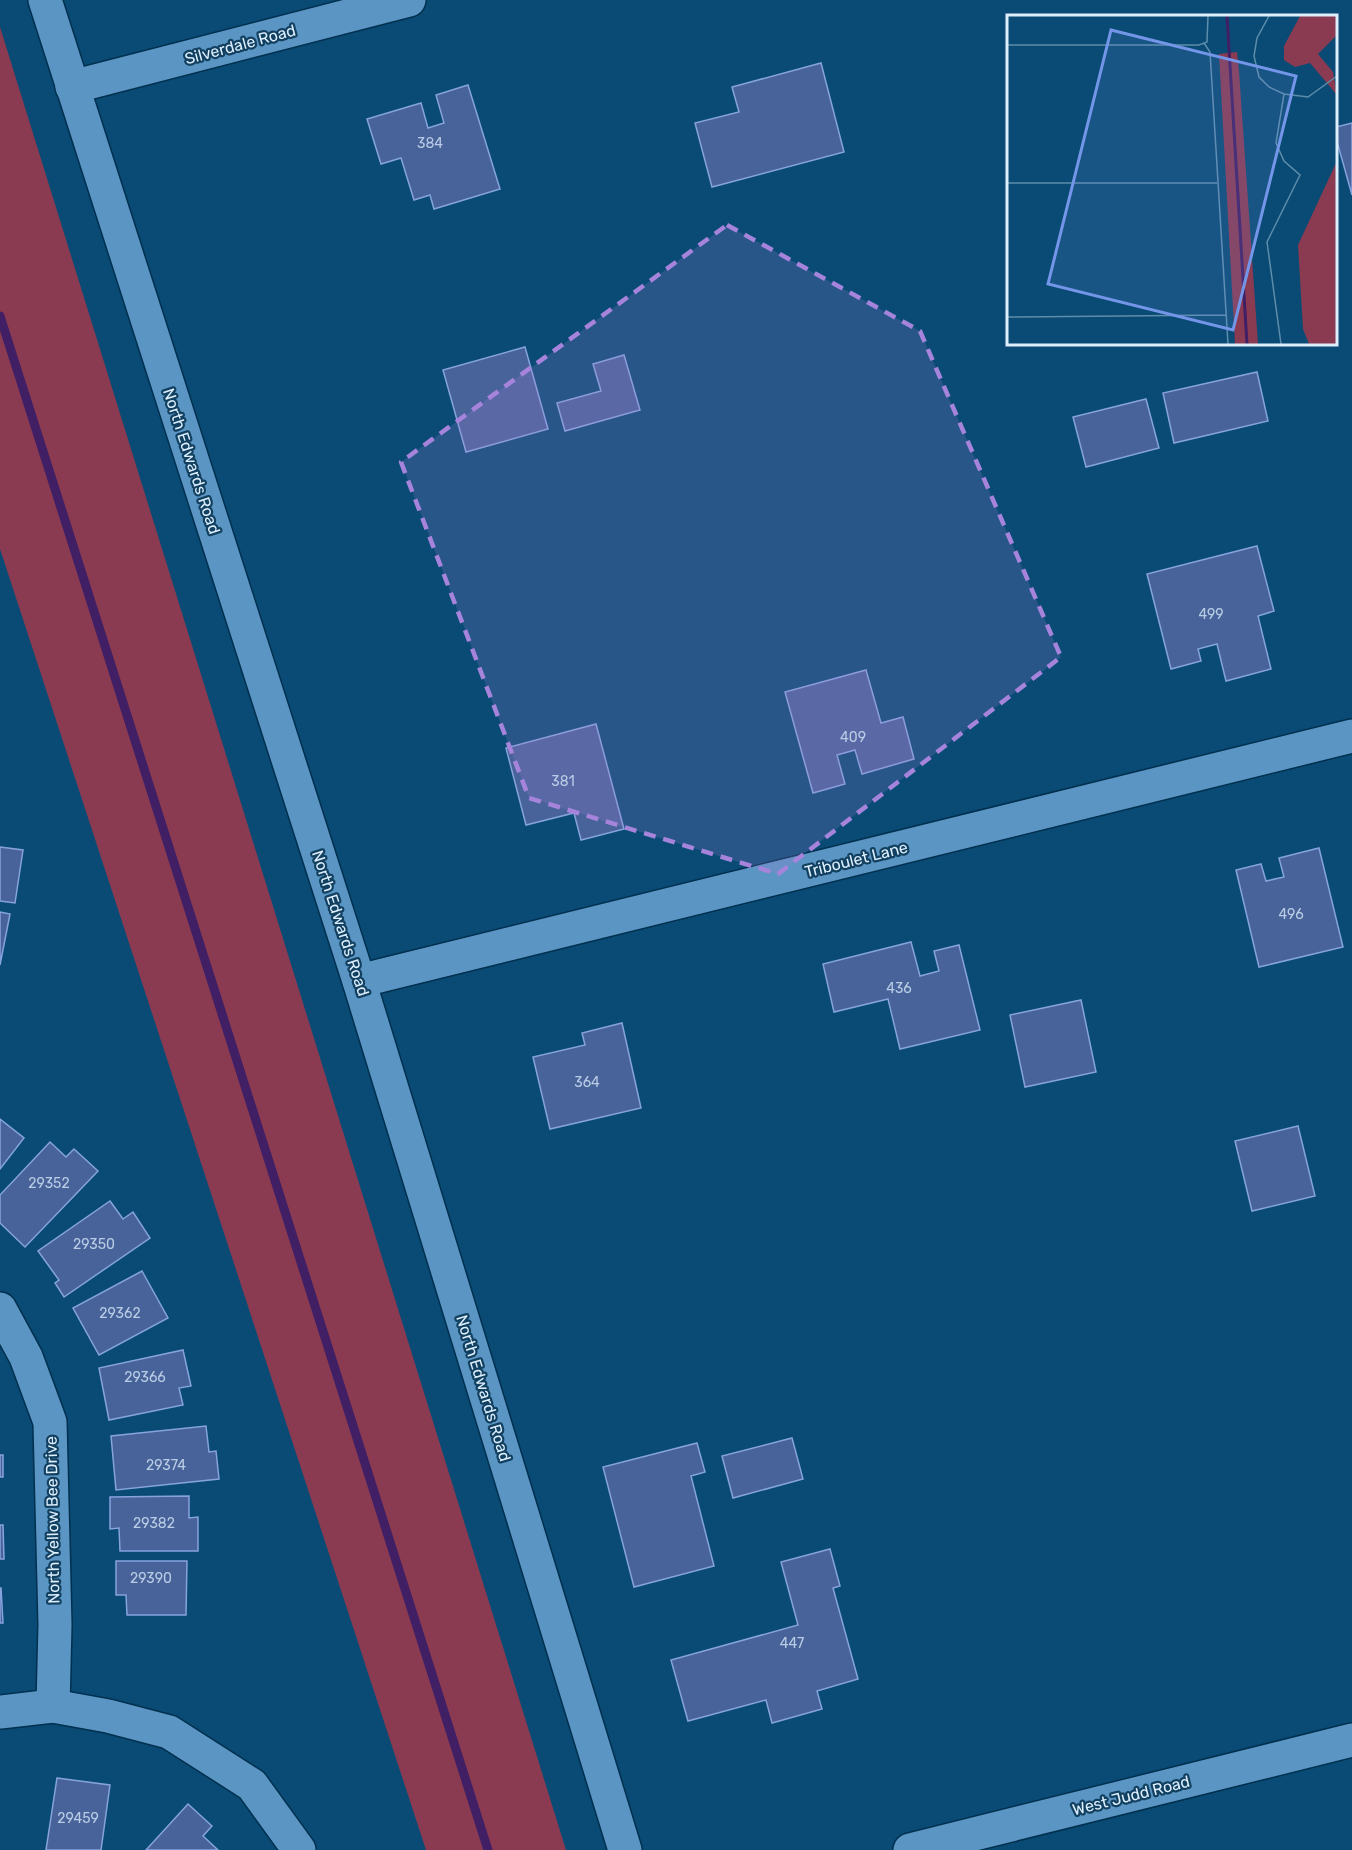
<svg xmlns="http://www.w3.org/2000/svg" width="1352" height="1850" font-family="Rubik,sans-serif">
  <rect width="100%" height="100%" fill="#094b74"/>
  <path fill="#8a3b52" d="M0,27L566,1850H426L0,549Z"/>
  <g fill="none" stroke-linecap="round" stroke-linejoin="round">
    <path stroke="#411f64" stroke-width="9" d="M0,316L488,1850"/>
  </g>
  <g fill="#486399" stroke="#86a3de" stroke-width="1.5">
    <path d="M821,63L844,152L712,187L695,123L739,112L732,87Z"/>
    <path d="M468,85L500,189L434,209L430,195L414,200L401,158L381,164L367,119L421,103L428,128L444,123L436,95Z"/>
    <path d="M1352,123V195L1336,138V127Z"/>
    <path d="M525,347L548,429L466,452L443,370Z"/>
    <path d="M624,355L640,410L565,431L557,403L601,391L593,364Z"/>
    <path d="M1257,372L1268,421L1174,443L1163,393Z"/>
    <path d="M1146,399L1159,448L1086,467L1073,417Z"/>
    <path d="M1257,546L1274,611L1258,616L1271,669L1226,681L1217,644L1198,649L1201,661L1171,669L1147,574Z"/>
    <path d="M866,670L881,723L903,717L914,759L862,774L855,750L837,755L845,784L813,793L785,692Z"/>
    <path d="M596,724L624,829L581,840L574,813L526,825L506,748Z"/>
    <path d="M0,847L23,850L15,903L0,901Z"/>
    <path d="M1319,848L1343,947L1259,967L1236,870L1261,864L1266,881L1284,877L1279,858Z"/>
    <path d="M0,912L10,914L0,965Z"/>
    <path d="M911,942L920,976L939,971L934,951L959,945L980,1030L900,1049L888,999L834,1012L823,964Z"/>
    <path d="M1081,1000L1096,1072L1025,1087L1010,1015Z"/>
    <path d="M622,1023L641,1108L550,1129L533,1057L585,1045L582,1033Z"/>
    <path d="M0,1119L24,1138L0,1169Z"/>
    <path d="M1298,1126L1315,1196L1252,1211L1235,1141Z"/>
    <path d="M50,1142L66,1157L74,1149L98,1171L25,1247L0,1223V1195Z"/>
    <path d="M110,1201L123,1219L133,1212L150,1238L64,1297L55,1283L59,1280L38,1251Z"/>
    <path d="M142,1271L168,1318L99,1355L73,1308Z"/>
    <path d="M183,1350L191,1386L179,1388L183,1405L109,1420L99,1368Z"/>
    <path d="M206,1426L209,1452L216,1451L219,1479L116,1490L111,1436Z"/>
    <path d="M792,1438L803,1479L733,1498L722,1456Z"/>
    <path d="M697,1443L705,1472L691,1476L714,1566L634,1587L603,1467Z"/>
    <rect x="0" y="1455" width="3" height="22"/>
    <path d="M189,1496V1518L198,1517V1551H120L119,1528L110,1529V1497Z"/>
    <path d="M0,1525H3L4,1559H0Z"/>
    <path d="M830,1549L840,1586L833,1588L858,1679L817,1691L822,1709L772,1723L766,1700L688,1721L671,1660L798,1625L781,1562Z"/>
    <path d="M116,1561H187L186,1615H127L126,1595H116Z"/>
    <path d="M0,1588H1L3,1623H0Z"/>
    <path d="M57,1778L110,1785L101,1850H46Z"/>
    <path d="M188,1804L212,1826L203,1836L218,1850H146Z"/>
  </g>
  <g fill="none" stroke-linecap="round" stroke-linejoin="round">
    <g stroke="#00304f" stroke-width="36">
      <g id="minor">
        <path d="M45,0L359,981L625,1850"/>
        <path d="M72,87L409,0"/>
        <path d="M359,981L1352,736"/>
        <path d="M0,1309L26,1357L50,1422L55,1625L53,1706"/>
        <path d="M0,1712L53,1706L108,1716L169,1732L252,1785L299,1850"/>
        <path d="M910,1850L1352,1740"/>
      </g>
    </g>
    <use href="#minor" stroke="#5b95c3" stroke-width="33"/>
  </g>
  <path fill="#a784db" fill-opacity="0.2" stroke="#a784db" stroke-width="4.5" stroke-dasharray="12 8" stroke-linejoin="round" d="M727,225L920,331L1061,657L778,874L529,798L401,462Z"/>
  <g text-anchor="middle" stroke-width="4.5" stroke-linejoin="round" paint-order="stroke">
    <g font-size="14" fill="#b8cce5">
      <text x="430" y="148">384</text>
      <text x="1211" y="619">499</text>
      <text x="853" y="742">409</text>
      <text x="563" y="786">381</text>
      <text x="1291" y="919">496</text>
      <text x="899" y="993">436</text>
      <text x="587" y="1087">364</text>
      <text x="49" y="1188">29352</text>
      <text x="94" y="1249">29350</text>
      <text x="120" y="1318">29362</text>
      <text x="145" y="1382">29366</text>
      <text x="166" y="1470">29374</text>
      <text x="154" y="1528">29382</text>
      <text x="151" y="1583">29390</text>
      <text x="792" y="1648">447</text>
      <text x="78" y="1823">29459</text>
    </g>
    <g font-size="16" fill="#ddeffe" stroke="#124060">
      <text transform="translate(240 44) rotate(-15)" y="6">Silverdale Road</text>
      <text transform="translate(192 461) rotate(72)" y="6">North Edwards Road</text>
      <text transform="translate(856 859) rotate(-14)" y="6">Triboulet Lane</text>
      <text transform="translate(341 923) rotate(72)" y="6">North Edwards Road</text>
      <text transform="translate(484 1388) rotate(73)" y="6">North Edwards Road</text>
      <text transform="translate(52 1520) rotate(-91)" y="6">North Yellow Bee Drive</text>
      <text transform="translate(1131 1795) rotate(-14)" y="6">West Judd Road</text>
    </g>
  </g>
  <g transform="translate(1007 15)">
    <rect width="330" height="330" fill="#094b74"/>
    <path d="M293,1H330V20L311,39L326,57L330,80L303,48L288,52L277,45V31ZM230,37L232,56L251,329H228L212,39ZM330,146V329H302L296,314L291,230Z" fill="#8a3b52"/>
    <path fill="none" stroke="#411f64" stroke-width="3" d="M220,1L240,329"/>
    <path fill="none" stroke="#5e8dab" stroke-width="1.5" d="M262,1L250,23L247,41L252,62L262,72L277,79L301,82L330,61M197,28L203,37L221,329M0,30H192L200,27L201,1M0,168H210M0,302L219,300M274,329L260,227L293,160L277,146L269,128L277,79"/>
    <path fill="#7396e9" fill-opacity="0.15" stroke="#7396e9" stroke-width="3" d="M104,15L289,61L226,315L41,269Z"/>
    <rect width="330" height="330" fill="none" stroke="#ddeffe" stroke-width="3"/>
  </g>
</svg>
